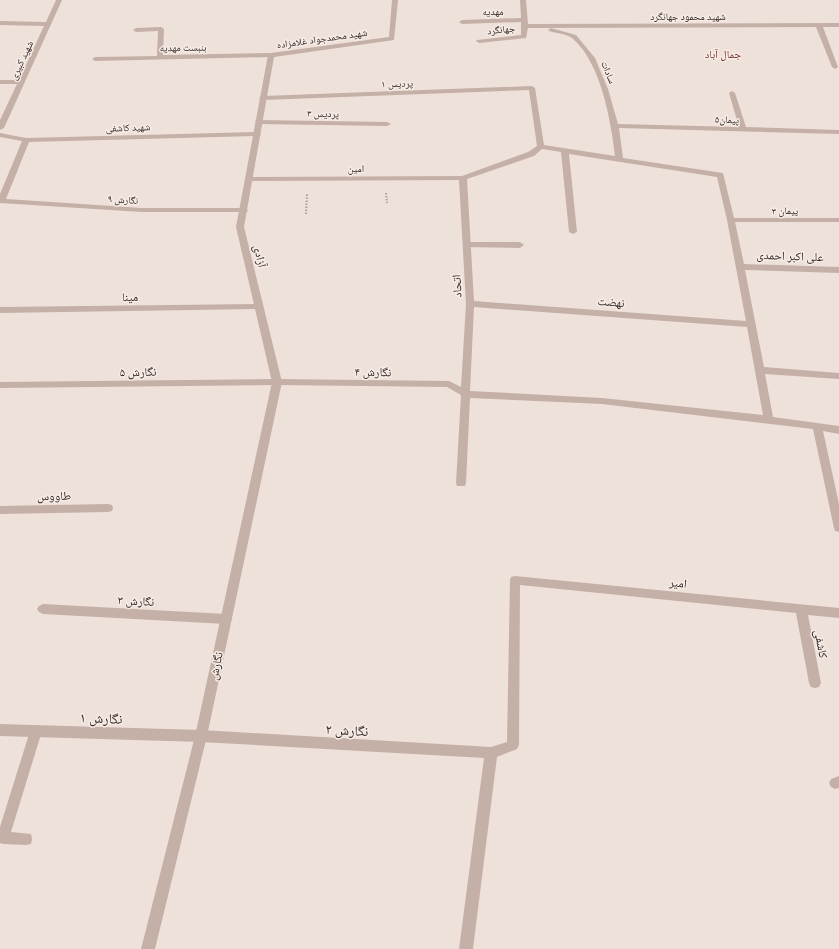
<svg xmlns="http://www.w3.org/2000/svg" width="839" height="949" font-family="'Roboto Condensed','Noto Naskh Arabic',sans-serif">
  <rect width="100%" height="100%" fill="#eee1da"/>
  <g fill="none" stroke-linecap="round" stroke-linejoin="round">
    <g stroke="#b09a92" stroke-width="2" stroke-dasharray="1.5 1.5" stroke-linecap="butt">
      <path d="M386,193L387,203"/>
      <path d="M306,214L307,194"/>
    </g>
    <g fill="#c5b0a7" fill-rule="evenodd">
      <path d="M467,242H520L524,245L520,248L464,247L463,245Z"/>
      <path d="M36,725L40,727L42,731L11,832L31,834L32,839L31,844L26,845L3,844L0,843V827L30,731L32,727Z"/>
    </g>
    <g fill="#c5b0a7" fill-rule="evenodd">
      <path d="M56,0H62L4,128L0,130V120L17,84H0V80H19L44,26L0,25V21L46,22Z"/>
      <path d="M520,0H526L528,24L839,23V27H823L838,67L835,69L832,67L816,27L528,28L526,38L479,43L476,41L477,40L521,35V22L462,24L459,22L462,20L521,18Z"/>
      <path d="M161,27L164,29L163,55L271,53L274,55L271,57L95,61L92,59L95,57L157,56L158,31L136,32L133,30L136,28Z"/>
      <path d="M551,28L576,35L595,58L608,89L618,124L739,127L729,93L732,91L735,93L746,127L839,130V134L619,128L623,158L723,173L734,218H839V222H735L744,264L839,267V273L745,270L764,367L839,373V379L765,374L773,417L839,426V434L823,431L839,504V532L835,531L834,528L813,429L602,404L470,398L466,483L465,486H457L456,483L461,395L447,387L277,385L0,388V382L277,379L449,381L461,387L466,304L459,180L249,181L245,179L249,177L462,176L528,152L537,146L529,90L263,100L259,98L263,96L532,86L535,88L544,145L615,156C611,121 601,62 572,38C567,34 555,33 549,31L548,30ZM542,149L561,152L569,232L573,234L577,232L569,154L717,177L727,220L746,321L474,301L467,179L534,156ZM474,307L747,327L763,415L602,398L470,391Z"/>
      <path d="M256,120L387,122L391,124L387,126L259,124L255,122Z"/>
      <path d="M257,132L261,134L260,136L29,142L6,199L142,208H244L248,210L247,212H142L0,203V194L22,141L0,137V133L26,138Z"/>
      <path d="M259,304L263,307L262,309L0,313V307Z"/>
      <path d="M108,504L112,505L113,508L112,511L108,512L0,514V506Z"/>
      <path d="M515,576L839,608V618L808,615L821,683L819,687L815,688L811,687L809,683L796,613L520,585L519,745L517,749L497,757L473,949H459L484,758L201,742L0,736V724L201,730L491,747L507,742L510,580L511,577Z"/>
      <path d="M43,604L226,614L230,616L232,619L230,622L226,624L43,614L39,612L37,609L39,606Z"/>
      <path d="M839,776V788L835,789L831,787L829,783L831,779Z"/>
    </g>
    <path fill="#c5b0a7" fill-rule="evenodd" d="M392,0H398L394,40L274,57L244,227L282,382L207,736L155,949H141L195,736L272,382L236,227L268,55L271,53L389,37Z"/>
  </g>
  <g text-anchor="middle" stroke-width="3" stroke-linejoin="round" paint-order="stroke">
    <g font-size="10" fill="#322827" stroke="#f6ece5">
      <text transform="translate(493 11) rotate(-1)" y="4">مهدیه</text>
      <text x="688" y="20">شهید محمود جهانگرد</text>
      <text transform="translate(501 29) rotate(-6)" y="4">جهانگرد</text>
      <text transform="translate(322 38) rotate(-8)" y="4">شهید محمدجواد غلامزاده</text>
      <text transform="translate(183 47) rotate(-1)" y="4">بنبست مهدیه</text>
      <text transform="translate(21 60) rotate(-65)" y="4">شهید کبیری</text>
      <text transform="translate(609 72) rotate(68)" y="4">سادات</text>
      <text transform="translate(397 83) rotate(-2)" y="4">پردیس ۱</text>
      <text transform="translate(323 113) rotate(1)" y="4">پردیس ۳</text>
      <text transform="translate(727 119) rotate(2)" y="4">پیمان۵</text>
      <text transform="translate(128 127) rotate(-2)" y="4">شهید کاشفی</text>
      <text x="356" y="172">امین</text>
      <text transform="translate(123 199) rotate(4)" y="4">نگارش ۹</text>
      <text x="785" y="214">پیمان ۳</text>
    </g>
    <g font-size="11" fill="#782e29" stroke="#f6ece5">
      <text x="723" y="58">جمال آباد</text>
    </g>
    <g font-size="12" fill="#322827" stroke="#f6ece5">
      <text transform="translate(260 256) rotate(77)" y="4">آزادی</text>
      <text transform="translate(790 256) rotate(2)" y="4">علی اکبر احمدی</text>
      <text transform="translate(457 286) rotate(-93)" y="4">اتحاد</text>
      <text transform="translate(130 297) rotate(-1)" y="4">مینا</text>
      <text transform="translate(611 302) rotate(4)" y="4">نهضت</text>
      <text transform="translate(138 372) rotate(-1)" y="4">نگارش ۵</text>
      <text transform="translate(373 372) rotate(1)" y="4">نگارش ۴</text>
      <text transform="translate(54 496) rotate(-1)" y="4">طاووس</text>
      <text transform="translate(678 583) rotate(6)" y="4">امیر</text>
      <text transform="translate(136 601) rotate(3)" y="4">نگارش ۳</text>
      <text transform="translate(821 644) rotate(79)" y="4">کاشفی</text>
      <text transform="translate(216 666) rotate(-78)" y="4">نگارش</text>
    </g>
    <g font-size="14" fill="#322827" stroke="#f6ece5">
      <text transform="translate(101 718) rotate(2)" y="5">نگارش ۱</text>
      <text transform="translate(347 730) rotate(3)" y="5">نگارش ۲</text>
    </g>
  </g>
</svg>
